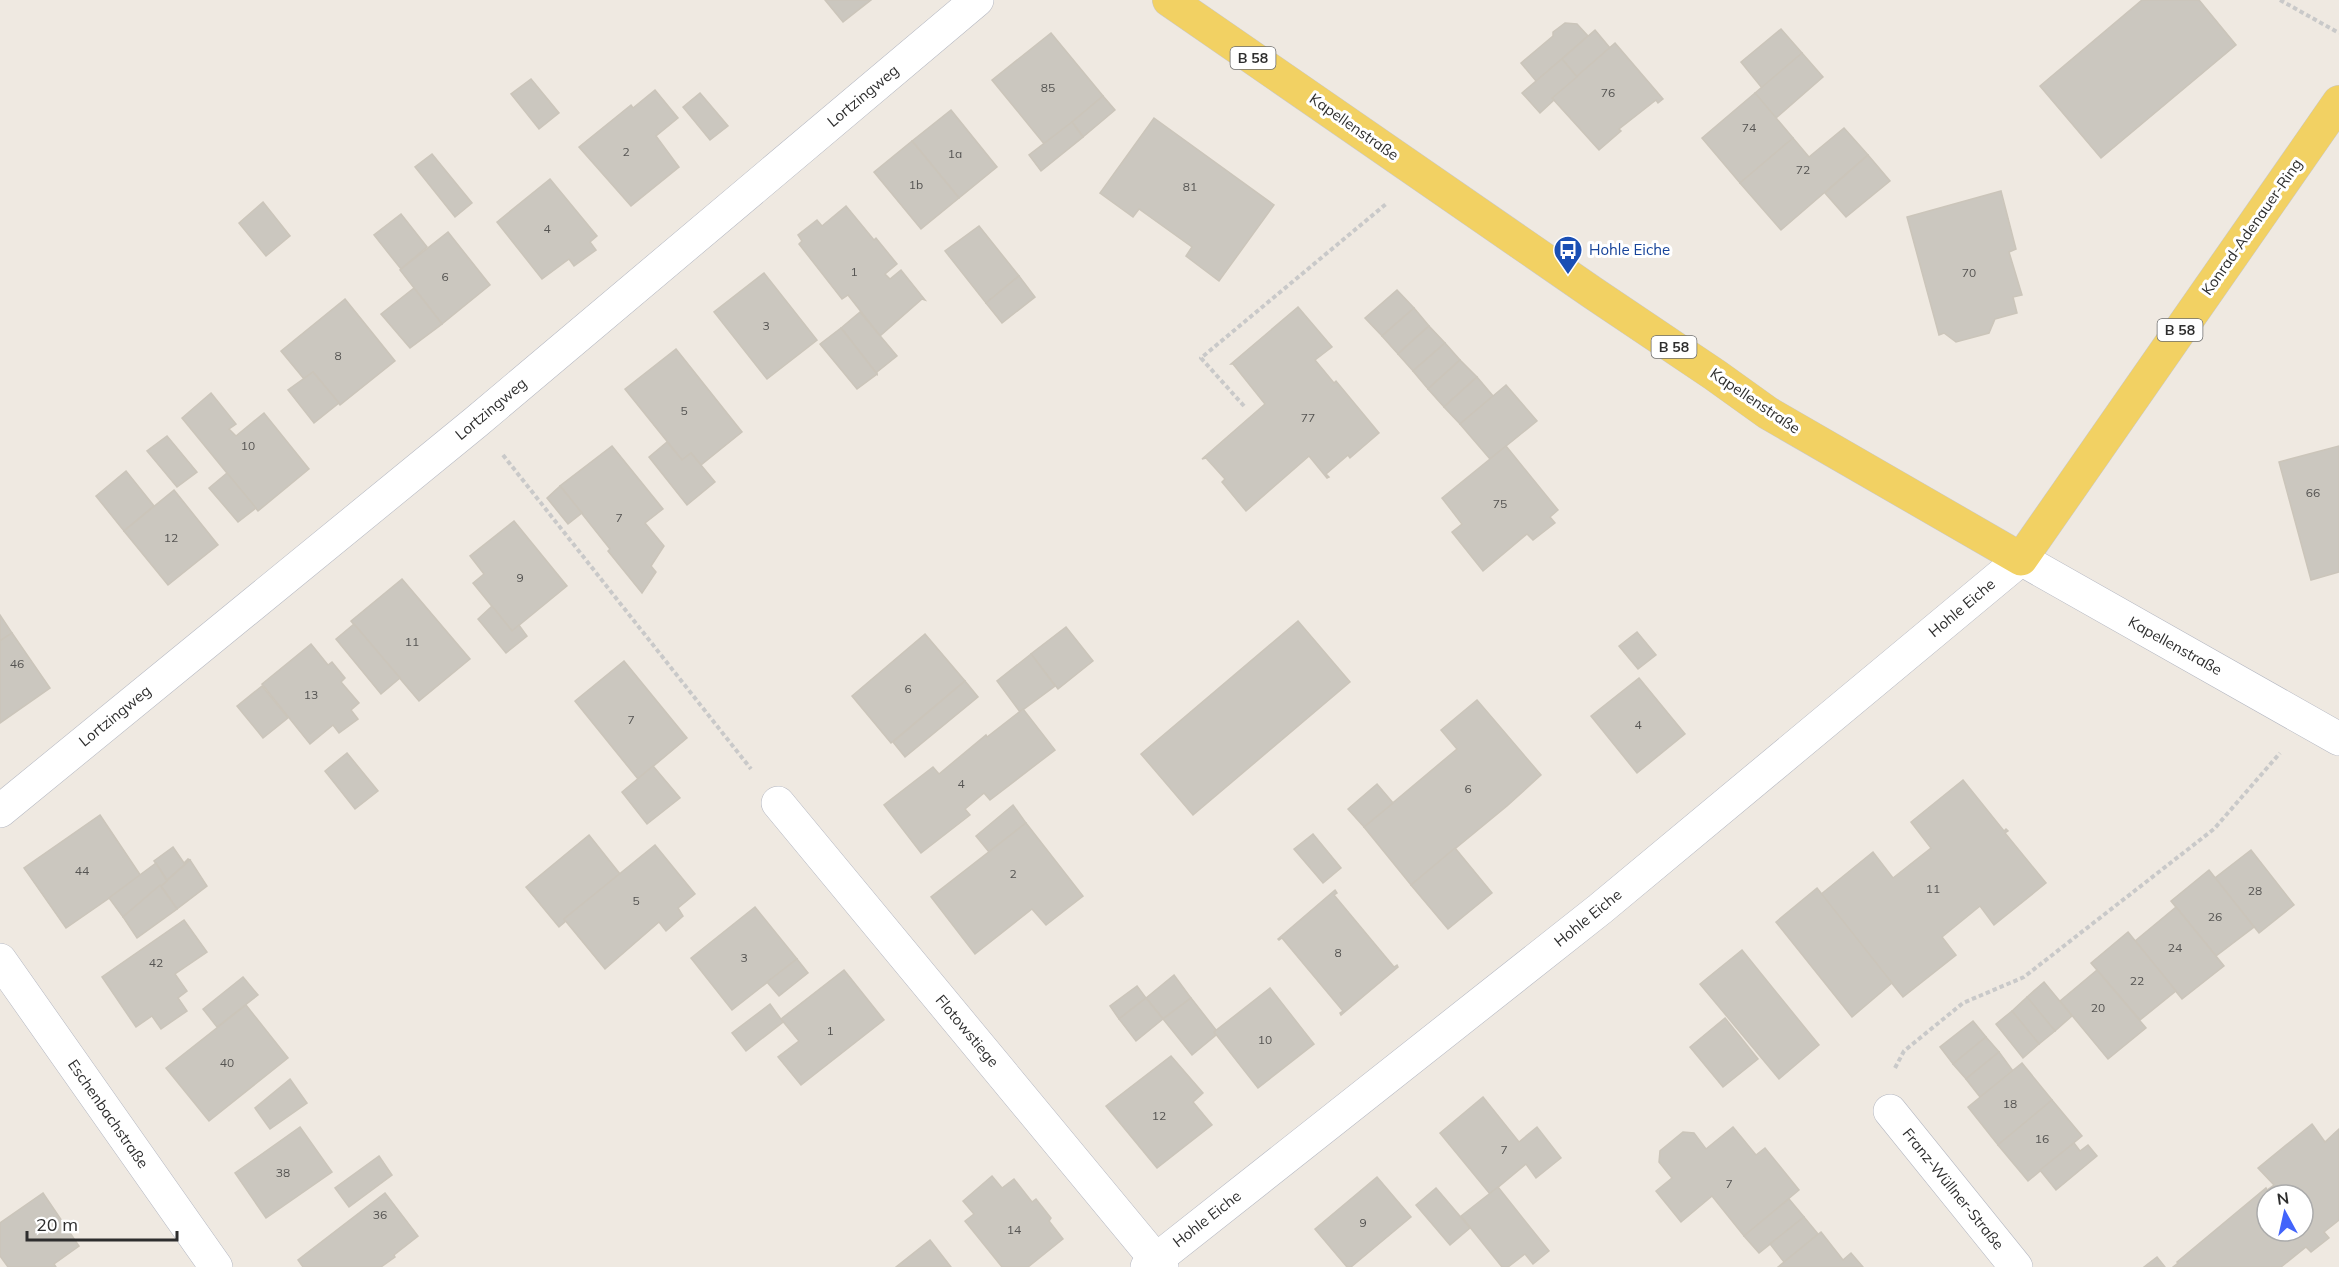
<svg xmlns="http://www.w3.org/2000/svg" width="2339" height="1267" font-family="Mulish,sans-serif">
  <rect width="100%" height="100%" fill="#efe9e1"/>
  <g fill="#cbc7bf" stroke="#cbc5ba" stroke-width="1.5" fill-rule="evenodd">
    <path d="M825,0H871L843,22Z"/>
    <path d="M2142,0H2199L2236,45L2101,158L2040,86Z"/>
    <path d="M1565,23L1577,24L1588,36L1536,81L1521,63L1553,36V32Z"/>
    <path d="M1781,29L1802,53L1762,88L1741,62Z"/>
    <path d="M1595,30L1610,48L1577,77L1562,59Z"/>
    <path d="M1051,33L1103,96L1045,145L992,80Z"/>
    <path d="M1615,43L1663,99L1658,103L1656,100L1619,129L1621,131L1599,150L1552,98Z"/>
    <path d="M1802,53L1823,77L1776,118L1755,93Z"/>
    <path d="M1562,59L1577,77L1552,98L1554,100L1540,113L1522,93Z"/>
    <path d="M531,79L559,113L539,129L511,94Z"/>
    <path d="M655,90L678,118L656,136L679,167L631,206L579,147L631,105L633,108Z"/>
    <path d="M700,93L728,126L710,140L683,107Z"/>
    <path d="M1755,93L1793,138L1740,183L1702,138Z"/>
    <path d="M1103,96L1115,110L1083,137L1072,122Z"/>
    <path d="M951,110L997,167L959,198L912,141Z"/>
    <path d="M1154,118L1274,205L1219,281L1186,256L1192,247L1139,209L1133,217L1100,193Z"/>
    <path d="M1072,122L1083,137L1041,171L1029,155Z"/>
    <path d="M1844,128L1868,155L1781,230L1740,183L1793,138L1809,157Z"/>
    <path d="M912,141L959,198L921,229L874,172Z"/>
    <path d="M432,154L472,203L455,217L415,167Z"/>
    <path d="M1868,155L1890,181L1846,217L1825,193Z"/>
    <path d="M550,179L597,236L590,242L596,250L574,266L569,259L542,279L497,222Z"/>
    <path d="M2001,191L2016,249L2009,252L2022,295L2013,297L2017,313L1995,319L1989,333L1956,342L1944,333L1939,335L1907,217Z"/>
    <path d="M263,202L290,236L266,256L239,223Z"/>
    <path d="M846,206L874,240L876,238L897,264L885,274L890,279L901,270L925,300L922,299L880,336L848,295L842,299L799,244L802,241L798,235L817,220L822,226Z"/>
    <path d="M401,214L427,247L401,269L374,235Z"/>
    <path d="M979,226L1019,276L986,303L945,251Z"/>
    <path d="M448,232L490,285L442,324L400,270Z"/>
    <path d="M764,273L817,340L767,379L714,312Z"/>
    <path d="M1019,276L1035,297L1002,323L986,303Z"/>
    <path d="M414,288L442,324L410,348L381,314Z"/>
    <path d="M1397,290L1414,308L1382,336L1365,318Z"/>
    <path d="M345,299L395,361L340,405L313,372L304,379L281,351Z"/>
    <path d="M1298,307L1332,347L1315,360L1334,383L1336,381L1379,433L1350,458L1348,455L1326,474L1329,477L1327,478L1309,456L1246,511L1222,482L1225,479L1206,458L1202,459L1265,404L1233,364H1231Z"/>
    <path d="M1414,308L1429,326L1398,354L1382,336Z"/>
    <path d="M860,312L897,356L877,372V374L841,328Z"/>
    <path d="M1429,326L1445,343L1413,371L1398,354Z"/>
    <path d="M841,328L877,374L857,389L820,344Z"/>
    <path d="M1445,343L1460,360L1428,389L1413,371Z"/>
    <path d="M676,349L742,432L701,465L691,453L682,460L625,389Z"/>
    <path d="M1460,360L1477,377L1444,407L1428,389Z"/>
    <path d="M313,372L339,403L314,423L288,390Z"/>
    <path d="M1477,377L1493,396L1460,424L1444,407Z"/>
    <path d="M1506,385L1537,421L1490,459L1460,424Z"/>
    <path d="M211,393L236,424L229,429L236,436L264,413L309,469L258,511L182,418Z"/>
    <path d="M167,436L197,472L177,487L147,451Z"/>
    <path d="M667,442L682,460L691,453L715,482L687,505L649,457Z"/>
    <path d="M612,446L663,509L645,523L664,546L651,566L656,572L642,593L608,551L610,549L560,486Z"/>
    <path d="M1506,446L1558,510L1550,517L1555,523L1533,540L1527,534L1483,571L1452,532L1462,524L1442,498Z"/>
    <path d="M2339,446V572L2311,580L2279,462Z"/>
    <path d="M126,471L154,506L124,531L96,496Z"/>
    <path d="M227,473L256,508L238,522L209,488Z"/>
    <path d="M560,486L582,513L568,524L547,498Z"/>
    <path d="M174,490L218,545L168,585L124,531Z"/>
    <path d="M514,521L567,586L512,631L473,583L484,574L470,556Z"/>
    <path d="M402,579L470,659L419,701L351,621Z"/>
    <path d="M492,606L512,631L519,625L527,636L506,653L478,619Z"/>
    <path d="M0,615L12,633L0,641Z"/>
    <path d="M1298,621L1350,682L1193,815L1141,754Z"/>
    <path d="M354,624L400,678L381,694L336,639Z"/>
    <path d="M1066,627L1093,661L1058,689L1031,654Z"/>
    <path d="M1637,632L1656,655L1638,669L1619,646Z"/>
    <path d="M12,633L50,688L0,723V641Z"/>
    <path d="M925,634L965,681L891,743L852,696Z"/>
    <path d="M311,644L328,665L332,662L345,678L341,682L359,703L351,710L358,719L339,733L333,725L310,744L262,684Z"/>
    <path d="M1031,654L1055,686L1020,712L997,681Z"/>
    <path d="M624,661L687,738L638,779L575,701Z"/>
    <path d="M1639,678L1685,734L1637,773L1591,716Z"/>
    <path d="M965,681L978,697L905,757L893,742Z"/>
    <path d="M262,686L288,718L263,738L237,706Z"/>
    <path d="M1477,700L1541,775L1507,806L1411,885L1364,827L1457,749L1441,730Z"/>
    <path d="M1023,709L1055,750L990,800L984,793L965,809L970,815L921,853L884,805L933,767L939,774L986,735L987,737Z"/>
    <path d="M347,753L378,791L355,809L325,771Z"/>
    <path d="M653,766L680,798L647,824L622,792Z"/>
    <path d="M1963,780L2004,831L2006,829L2008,831L2005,833L2046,883L1994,925L1980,906L1942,937L1956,955L1903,997L1820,895L1873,852L1893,878L1931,848L1911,822Z"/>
    <path d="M1377,784L1393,803L1364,827L1348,809Z"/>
    <path d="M1013,805L1026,823L989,852L976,836Z"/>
    <path d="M100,815L141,876L66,928L24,868Z"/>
    <path d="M1026,823L1083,896L1046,925L1032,909L975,954L931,897Z"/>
    <path d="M1313,834L1341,868L1323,883L1294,849Z"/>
    <path d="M589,835L620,874L564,919L566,921L559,927L526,887Z"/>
    <path d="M655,845L695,894L678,908L683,916L666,931L659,922L605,969L564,919Z"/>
    <path d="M173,847L184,863L188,859L190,860L167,880L154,861Z"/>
    <path d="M1455,848L1492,893L1448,929L1411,885Z"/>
    <path d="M2251,850L2294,905L2259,933L2215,878Z"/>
    <path d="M190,860L207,886L177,909L161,886Z"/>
    <path d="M156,863L167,881L123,917L109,898Z"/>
    <path d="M2209,870L2254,927L2216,956L2171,901Z"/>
    <path d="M160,885L177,909L137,938L123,917Z"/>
    <path d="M1817,888L1892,983L1852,1017L1776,922Z"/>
    <path d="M1335,890L1337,893L1334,895L1394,967L1397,965L1398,967L1341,1015L1340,1013L1343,1011L1282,938L1279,940L1278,939Z"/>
    <path d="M755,907L797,959L732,1010L691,958Z"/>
    <path d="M2176,907L2224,966L2182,999L2135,941Z"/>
    <path d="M184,920L207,952L175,974L187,991L178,998L187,1011L161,1029L152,1016L136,1027L102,977Z"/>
    <path d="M2128,932L2176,991L2140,1020L2091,963Z"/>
    <path d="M1742,950L1819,1045L1779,1079L1700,984Z"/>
    <path d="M797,959L808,973L779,996L767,982Z"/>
    <path d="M844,970L884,1020L801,1085L778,1057L799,1041L781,1019Z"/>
    <path d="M2097,970L2146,1028L2108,1059L2060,1001Z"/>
    <path d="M1174,975L1191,998L1163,1019L1146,998Z"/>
    <path d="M243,977L258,995L217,1027L203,1009Z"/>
    <path d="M2044,982L2072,1016L2055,1031L2027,997Z"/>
    <path d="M1137,986L1146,998L1119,1019L1110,1006Z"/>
    <path d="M1270,988L1314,1044L1258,1088L1214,1032Z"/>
    <path d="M2027,997L2055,1031L2039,1044L2012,1011Z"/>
    <path d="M1146,998L1163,1019L1136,1041L1119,1019Z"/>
    <path d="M1191,998L1216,1030L1214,1032L1216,1035L1192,1055L1163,1019Z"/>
    <path d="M770,1004L783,1022L746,1051L732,1033Z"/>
    <path d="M246,1005L288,1058L209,1121L166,1068Z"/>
    <path d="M2012,1011L2039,1044L2023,1058L1996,1024Z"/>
    <path d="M1725,1018L1758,1059L1723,1087L1690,1047Z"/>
    <path d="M1973,1021L1986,1037L1953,1064L1940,1047Z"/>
    <path d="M1986,1037L1999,1052L1966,1079L1953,1064Z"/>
    <path d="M1999,1052L2013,1071L1980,1097L1966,1079Z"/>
    <path d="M1171,1056L1203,1093L1193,1102L1212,1125L1157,1168L1106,1106Z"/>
    <path d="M2022,1063L2052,1100L1998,1145L1968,1107Z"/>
    <path d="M290,1079L307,1103L270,1129L255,1108Z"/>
    <path d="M1483,1097L1519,1142L1537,1127L1561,1158L1536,1178L1526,1164L1490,1194L1440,1133Z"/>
    <path d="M2052,1100L2082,1136L2028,1181L1998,1145Z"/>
    <path d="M2312,1124L2325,1142L2339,1129V1220L2324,1232L2329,1238L2311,1252L2306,1247L2281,1267H2173L2178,1263L2177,1262L2266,1188L2267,1190L2274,1185L2258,1168ZM2267,1195H2303V1231H2267Z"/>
    <path d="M300,1127L332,1172L266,1218L235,1173Z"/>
    <path d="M1733,1127L1756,1155L1765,1148L1799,1190L1744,1236L1712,1196L1681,1222L1656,1191L1672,1178L1659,1162L1660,1151L1683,1132L1694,1133L1706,1149Z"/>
    <path d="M2074,1143L2080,1151L2088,1145L2097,1156L2056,1190L2040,1170Z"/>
    <path d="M379,1156L392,1175L349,1207L335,1188Z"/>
    <path d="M992,1176L1002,1188L1014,1179L1032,1202L1036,1199L1051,1218L1049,1221L1063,1239L1028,1267H1002L965,1221L974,1214L963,1201Z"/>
    <path d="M1377,1177L1411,1217L1351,1267H1347L1315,1229Z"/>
    <path d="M1498,1187L1549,1251L1533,1264L1525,1254L1508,1267H1502L1461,1216Z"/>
    <path d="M1436,1188L1470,1228L1450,1245L1416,1205Z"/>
    <path d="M43,1193L79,1246L54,1264L56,1267H8L0,1256V1223Z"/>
    <path d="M385,1193L418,1236L394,1255L395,1257L381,1267H303L298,1260Z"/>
    <path d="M1789,1199L1804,1217L1759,1253L1744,1236Z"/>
    <path d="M1804,1217L1818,1234L1784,1262L1770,1244Z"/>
    <path d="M1821,1232L1843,1260L1851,1253L1863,1267H1778Z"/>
    <path d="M930,1240L951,1267H896Z"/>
    <path d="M2157,1257L2165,1267H2144Z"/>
  </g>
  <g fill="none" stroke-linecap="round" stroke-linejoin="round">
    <g stroke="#b4b7c1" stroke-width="34">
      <g id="minor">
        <path d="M778,803L1162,1267"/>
        <path d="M0,811L476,422L977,0"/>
        <path d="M0,960L216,1267"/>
        <path d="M1890,1111L2016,1267"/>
        <path d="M1147,1267L1600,909L2021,559"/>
      </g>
    </g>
    <g stroke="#b4b7c1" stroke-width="34">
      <path id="secondary" d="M2021,559L2339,739"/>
    </g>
    <g stroke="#c9c9c9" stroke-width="34">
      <path id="primary" d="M1169,0L1593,293L1715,375L1768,413L2021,559L2339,102"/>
    </g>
    <g stroke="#c9c9c9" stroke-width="4" stroke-dasharray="4.5 3" stroke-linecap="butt">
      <path d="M2280,0L2339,33"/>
      <path d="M1244,406L1201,358L1386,204"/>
      <path d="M503,455L751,769"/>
      <path d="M1895,1068L1904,1051L1963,1003L2024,977L2214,829L2280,753"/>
    </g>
    <use href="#minor" stroke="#fff" stroke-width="33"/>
    <use href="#secondary" stroke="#fff" stroke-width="33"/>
    <use href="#primary" stroke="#f2d163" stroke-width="33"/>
  </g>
  <defs>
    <g id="bus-pin" transform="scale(1.5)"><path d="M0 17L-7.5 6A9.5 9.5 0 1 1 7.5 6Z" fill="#1a4fb4" stroke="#fff"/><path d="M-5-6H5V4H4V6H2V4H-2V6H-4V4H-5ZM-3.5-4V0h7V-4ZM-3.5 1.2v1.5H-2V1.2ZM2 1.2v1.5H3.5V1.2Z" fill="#fff"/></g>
  </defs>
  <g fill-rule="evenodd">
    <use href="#bus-pin" x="1568" y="250"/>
  </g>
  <g text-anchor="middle" stroke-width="6" stroke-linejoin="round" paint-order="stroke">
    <g font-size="12" fill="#555452">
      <text x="1048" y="92">85</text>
      <text x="1608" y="97">76</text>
      <text x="1749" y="132">74</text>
      <text x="626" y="156">2</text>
      <text x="955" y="158">1a</text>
      <text x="1803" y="174">72</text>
      <text x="916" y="189">1b</text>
      <text x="1190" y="191">81</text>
      <text x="547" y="233">4</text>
      <text x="854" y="276">1</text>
      <text x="1969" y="277">70</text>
      <text x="445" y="281">6</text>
      <text x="766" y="330">3</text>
      <text x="338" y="360">8</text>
      <text x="684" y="415">5</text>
      <text x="1308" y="422">77</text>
      <text x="248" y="450">10</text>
      <text x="2313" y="497">66</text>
      <text x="1500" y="508">75</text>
      <text x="619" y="522">7</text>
      <text x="171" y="542">12</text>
      <text x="520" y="582">9</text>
      <text x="412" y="646">11</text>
      <text x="17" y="668">46</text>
      <text x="908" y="693">6</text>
      <text x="311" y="699">13</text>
      <text x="631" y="724">7</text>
      <text x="1638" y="729">4</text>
      <text x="961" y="788">4</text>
      <text x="1468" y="793">6</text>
      <text x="82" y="875">44</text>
      <text x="1013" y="878">2</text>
      <text x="1933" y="893">11</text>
      <text x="2255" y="895">28</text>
      <text x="636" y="905">5</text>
      <text x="2215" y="921">26</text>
      <text x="2175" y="952">24</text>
      <text x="1338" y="957">8</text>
      <text x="744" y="962">3</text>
      <text x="156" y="967">42</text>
      <text x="2137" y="985">22</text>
      <text x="2098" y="1012">20</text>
      <text x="830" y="1035">1</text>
      <text x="1265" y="1044">10</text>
      <text x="227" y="1067">40</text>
      <text x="2010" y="1108">18</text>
      <text x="1159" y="1120">12</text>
      <text x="2042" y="1143">16</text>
      <text x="1504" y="1154">7</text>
      <text x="283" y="1177">38</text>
      <text x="1729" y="1188">7</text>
      <text x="380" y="1219">36</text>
      <text x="1363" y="1227">9</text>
      <text x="1014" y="1234">14</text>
    </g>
    <g fill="#fff" stroke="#6d6d6d" stroke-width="1.5">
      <rect x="1230.5" y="47" width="45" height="22" rx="4.5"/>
      <rect x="2157.5" y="319" width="45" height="22" rx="4.5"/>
      <rect x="1651.5" y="336" width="45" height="22" rx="4.5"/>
    </g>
    <g font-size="14" font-weight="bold" fill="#2e2e2e">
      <text x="1253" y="63">B 58</text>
      <text x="2180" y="335">B 58</text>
      <text x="1674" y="352">B 58</text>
    </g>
    <g font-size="15" fill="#2e2e2e" stroke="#fff">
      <text transform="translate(863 96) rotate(-40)" y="5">Lortzingweg</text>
      <text transform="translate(1354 127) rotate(35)" y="5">Kapellenstraße</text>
      <text transform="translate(2252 227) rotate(-55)" y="5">Konrad-Adenauer-Ring</text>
      <text transform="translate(1755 401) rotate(34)" y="5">Kapellenstraße</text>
      <text transform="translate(491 409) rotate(-40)" y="5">Lortzingweg</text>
      <text transform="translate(1962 608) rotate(-40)" y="5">Hohle Eiche</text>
      <text transform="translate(2175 646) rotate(29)" y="5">Kapellenstraße</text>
      <text transform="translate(115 716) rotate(-39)" y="5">Lortzingweg</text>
      <text transform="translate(1588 918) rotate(-39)" y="5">Hohle Eiche</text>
      <text transform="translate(967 1031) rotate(50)" y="5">Flotowstiege</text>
      <text transform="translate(108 1114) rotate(55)" y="5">Eschenbachstraße</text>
      <text transform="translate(1953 1189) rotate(51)" y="5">Franz-Wüllner-Straße</text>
      <text transform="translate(1207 1219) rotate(-38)" y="5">Hohle Eiche</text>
    </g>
    <g font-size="15" fill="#164399" stroke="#fff" text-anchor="start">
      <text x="1589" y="255">Hohle Eiche</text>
    </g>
  </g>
  <g transform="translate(2285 1213) rotate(352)"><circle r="28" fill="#ffffff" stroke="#ababab" stroke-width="1.5"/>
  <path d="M0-4.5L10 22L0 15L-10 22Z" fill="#4264fb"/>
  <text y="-9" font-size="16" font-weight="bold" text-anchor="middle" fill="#2e2e2e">N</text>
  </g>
  <path d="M27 1231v9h150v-9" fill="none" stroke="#2e2e2e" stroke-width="3"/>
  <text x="36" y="1231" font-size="18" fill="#2e2e2e" stroke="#ffffff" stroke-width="4.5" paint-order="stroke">20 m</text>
</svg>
